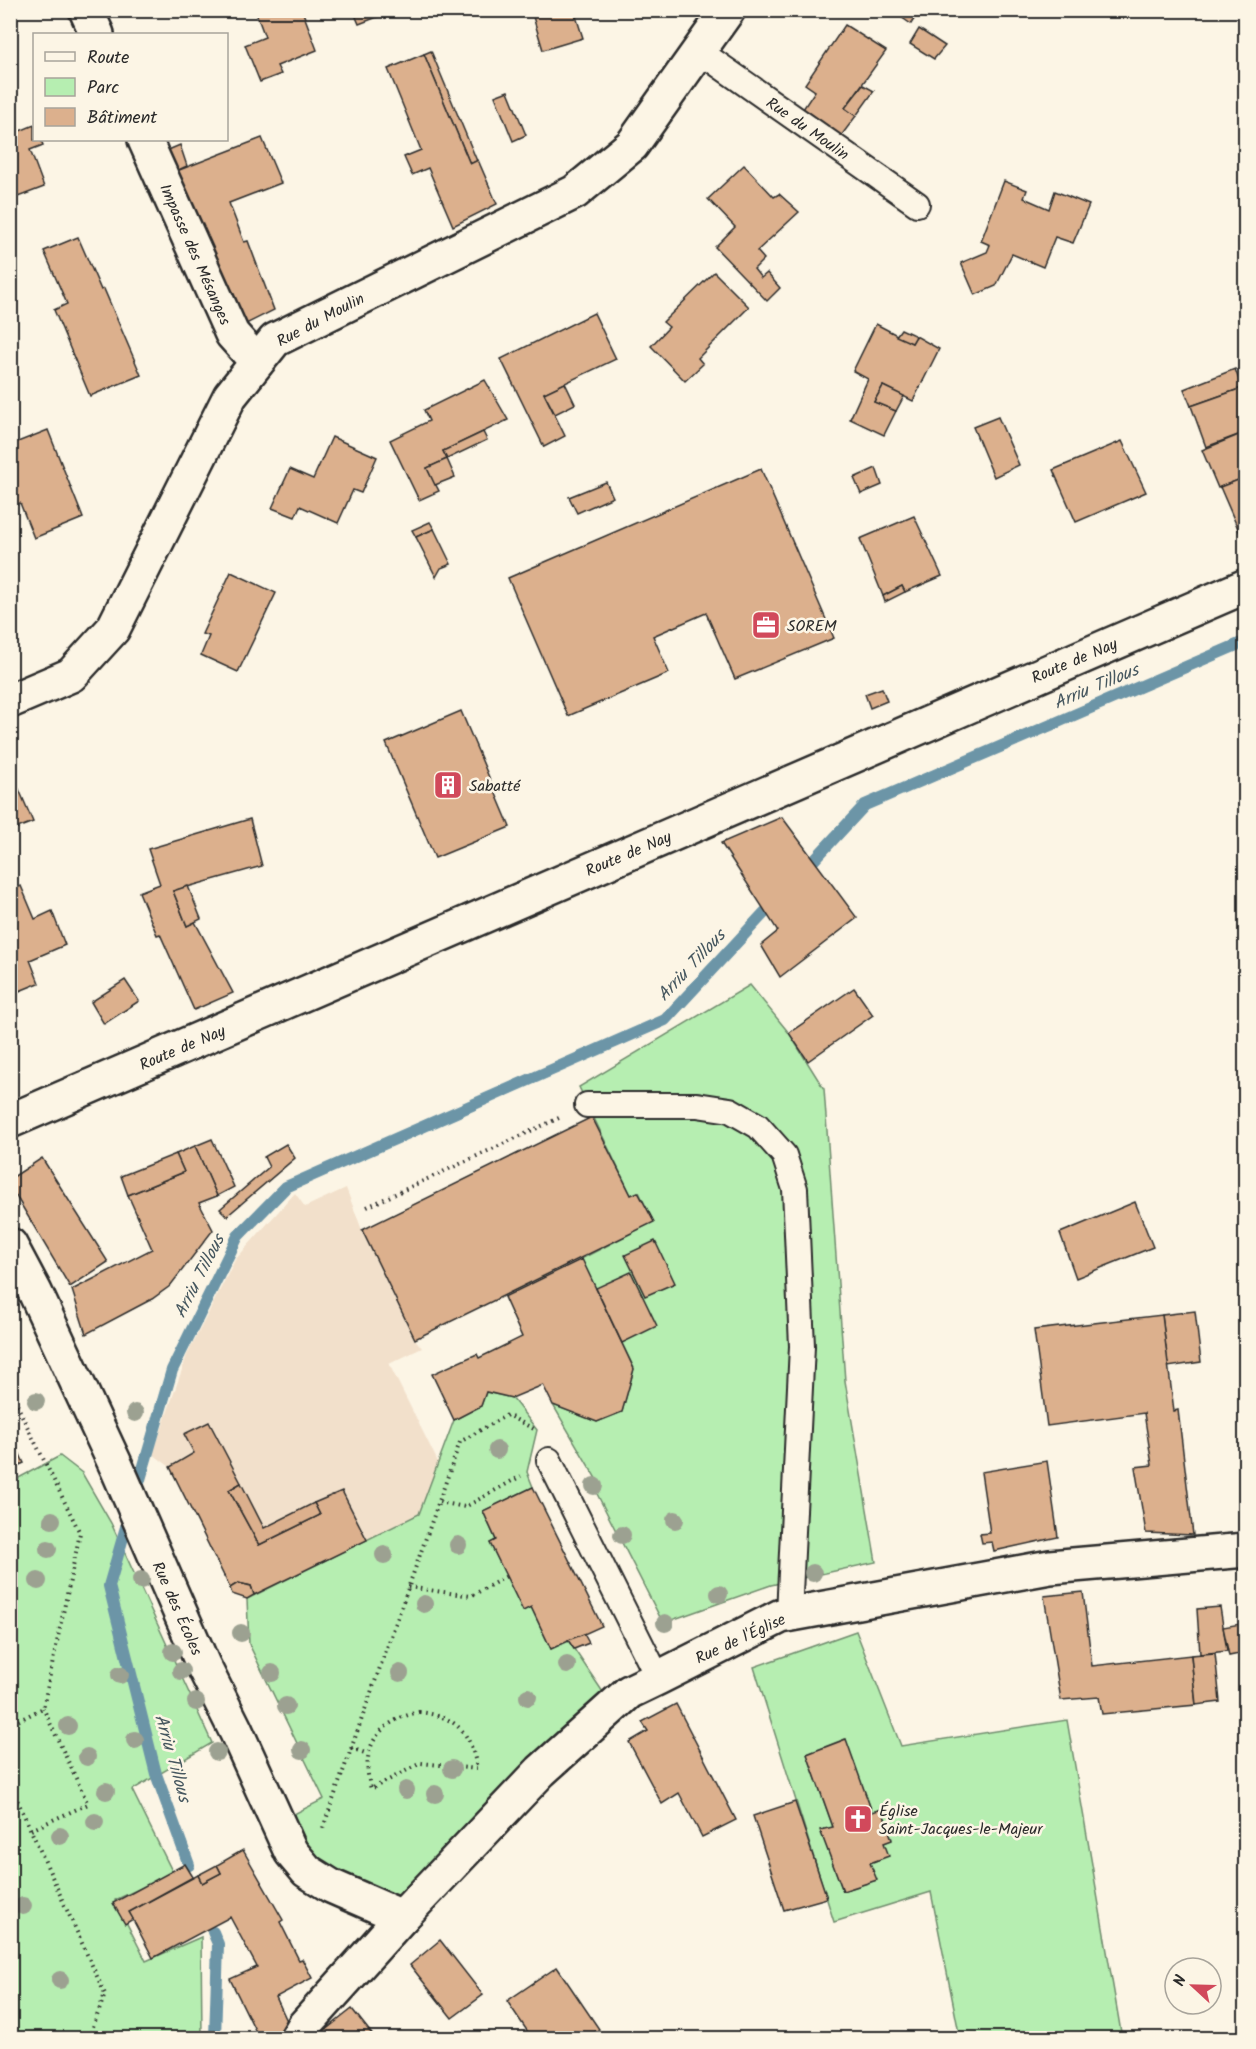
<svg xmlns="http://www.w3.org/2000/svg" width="1256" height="2049" font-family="Kalam,sans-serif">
  <rect width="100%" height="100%" fill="#fcf5e5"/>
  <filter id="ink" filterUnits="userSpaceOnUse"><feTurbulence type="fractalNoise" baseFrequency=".0167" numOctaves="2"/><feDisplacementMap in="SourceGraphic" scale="12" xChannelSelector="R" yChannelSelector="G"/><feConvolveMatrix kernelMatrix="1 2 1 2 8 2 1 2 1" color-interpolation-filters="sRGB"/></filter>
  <g filter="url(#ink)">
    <path fill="#f2e0cb" d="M346,1188L362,1230L415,1339L422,1348L389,1364L438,1462L419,1514L247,1599L232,1594L170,1467L153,1454L187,1355L235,1260L295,1193L305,1207Z"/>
    <g fill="#b6eeb1" stroke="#708c6e" stroke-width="1.5" fill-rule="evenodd">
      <path d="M750,985L789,1033L824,1089L845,1381L876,1562L771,1585L663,1623L592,1484L598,1482L553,1405L597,1422L622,1412L634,1368L581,1259L653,1222L639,1192L631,1195L579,1087Z"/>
      <path d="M486,1392L512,1398L537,1430L527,1472L533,1487L483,1511L496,1540L490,1543L507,1576L531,1607L551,1649L568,1640L613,1707L414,1925L331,1886L278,1822L324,1799L249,1644L247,1599L419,1514L454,1420L481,1406Z"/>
      <path d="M60,1456L82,1473L111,1523L212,1743L132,1790L173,1873L115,1900L146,1961L201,1937L202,2038H11V1482Z"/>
      <path d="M856,1631L901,1746L1067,1720L1122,2038H960L931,1892L834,1922L754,1667ZM845,1739L872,1812L882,1809L892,1839L884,1843L870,1863L876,1880L843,1891L821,1831L833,1827L807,1754Z"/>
    </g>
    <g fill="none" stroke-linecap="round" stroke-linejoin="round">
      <g stroke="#6c95a7" stroke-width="12">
        <path d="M814,860L865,805L1246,641"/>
        <path d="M136,1493L172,1370L238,1236L286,1187L665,1020L765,912"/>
        <path d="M130,1513L109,1586L156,1774L189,1865"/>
        <path d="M213,1932L218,1944L215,2038"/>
      </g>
    </g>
    <g fill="#dcb08d" stroke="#2b2b2b" stroke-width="1.5">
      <path d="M255,10H302L317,50L277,66L281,74L260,82L245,45L265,37Z"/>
      <path d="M353,10H379L380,16L359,24Z"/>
      <path d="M531,10H574L583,38L543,50Z"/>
      <path d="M891,10H920L911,24Z"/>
      <path d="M845,25L886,51L845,108L856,116L841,136L803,109L815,91L805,84Z"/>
      <path d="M919,29L945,46L934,59L910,44Z"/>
      <path d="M431,51L477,161L470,164L424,54Z"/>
      <path d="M424,54L470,164L478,160L497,204L453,226L428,168L412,175L404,157L421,150L388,69Z"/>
      <path d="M863,85L874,91L856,116L845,108Z"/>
      <path d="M508,91L526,135L513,141L495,96Z"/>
      <path d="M34,125V140H41L43,145L30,150L44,187L10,200V135Z"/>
      <path d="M262,138L281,183L229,203L244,242L248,241L274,310L236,329L174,172Z"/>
      <path d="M180,145L187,166L174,172L166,151Z"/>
      <path d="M744,165L774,197L779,194L799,212L757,251L764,259L754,269L761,278L767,273L780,288L767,301L715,247L735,227L708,199Z"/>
      <path d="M1004,181L1027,190L1024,198L1049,209L1055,191L1089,205L1073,243L1055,237L1043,267L1012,254L996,286L975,295L961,263L987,252L990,245L981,241Z"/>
      <path d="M78,237L101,290L104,289L141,375L90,396L54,310L67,304L44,251Z"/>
      <path d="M714,272L749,307L698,358L703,364L685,381L651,346L669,327L663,322Z"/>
      <path d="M594,313L616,359L544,393L565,436L544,447L501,359Z"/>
      <path d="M876,324L912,343L916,336L939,349L913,401L883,386L874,402L896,411L884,435L850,419L868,379L853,371Z"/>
      <path d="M901,329L916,336L912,343L896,336Z"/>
      <path d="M1235,369L1242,388L1191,406L1184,389Z"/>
      <path d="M485,380L508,420L443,451L447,459L427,468L439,491L419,500L390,440L429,421L424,410Z"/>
      <path d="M565,383L575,404L555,414L544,393Z"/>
      <path d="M883,386L904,396L896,411L874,402Z"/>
      <path d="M1242,388L1246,396V432L1206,447L1191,406Z"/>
      <path d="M998,417L1019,465L994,477L973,427Z"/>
      <path d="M48,430L83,518L34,538L20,503L10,507V445Z"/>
      <path d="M483,432L487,440L447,459L443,451Z"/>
      <path d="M1246,432V477L1218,488L1202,450Z"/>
      <path d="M332,437L377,457L361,493L353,490L338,523L300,506L295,517L272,508L290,469L313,479Z"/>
      <path d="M1122,441L1146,492L1076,522L1053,470Z"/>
      <path d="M447,459L455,477L435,485L427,468Z"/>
      <path d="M876,468L882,485L861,494L854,478Z"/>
      <path d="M761,469L834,638L735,679L706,613L653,636L669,673L568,716L508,578Z"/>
      <path d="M1246,477V547L1220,487Z"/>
      <path d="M606,482L613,497L577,513L569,497Z"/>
      <path d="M914,516L942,576L905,592L902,586L883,596L860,539Z"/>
      <path d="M430,522L434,529L416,537L412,530Z"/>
      <path d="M434,529L451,564L441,568L436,577L416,537Z"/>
      <path d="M231,572L276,593L238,672L201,655L209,636L202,634Z"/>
      <path d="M902,586L905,592L885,602L883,596Z"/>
      <path d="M882,688L887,701L870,708L865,694Z"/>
      <path d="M461,711L510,827L435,858L386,743Z"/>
      <path d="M15,780L33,822L10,831V782Z"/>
      <path d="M782,817L857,918L780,977L761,945L778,931L721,843Z"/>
      <path d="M250,819L262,866L173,891L187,926L195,922L233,993L194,1010L160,934L157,935L139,892L160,884L148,849Z"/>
      <path d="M21,886L35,919L52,911L65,945L30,960L39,983L17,992L10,978V891Z"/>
      <path d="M188,886L201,919L187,926L173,891Z"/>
      <path d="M125,980L139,1001L104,1024L91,1002Z"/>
      <path d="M854,988L873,1015L808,1061L789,1033Z"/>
      <path d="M592,1117L631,1195L638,1192L654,1222L415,1339L362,1230Z"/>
      <path d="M212,1139L234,1187L217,1196L195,1146Z"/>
      <path d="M286,1144L295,1158L227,1216L220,1209L269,1167L264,1157Z"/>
      <path d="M195,1146L217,1196L199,1203L213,1230L170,1286L152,1299L86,1334L72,1290L152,1249L128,1195L184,1172L176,1154Z"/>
      <path d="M176,1154L184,1172L128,1195L121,1176Z"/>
      <path d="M42,1158L108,1262L70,1287L10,1186V1179Z"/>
      <path d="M1135,1202L1153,1247L1076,1278L1060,1233Z"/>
      <path d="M655,1241L675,1283L645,1296L625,1255Z"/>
      <path d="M582,1259L634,1369L622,1412L597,1422L553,1405L543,1385L512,1398L486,1392L481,1406L454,1420L432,1374L477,1354L479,1358L522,1337L504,1297Z"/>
      <path d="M631,1272L657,1326L622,1343L596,1288Z"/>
      <path d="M1195,1311L1201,1362L1168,1367L1162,1315Z"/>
      <path d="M1162,1315L1174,1411L1178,1410L1193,1535L1146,1533L1135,1467L1152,1465L1144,1413L1047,1426L1034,1330Z"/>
      <path d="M209,1422L241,1483L229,1490L259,1545L320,1515L314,1503L342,1491L367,1540L254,1595L251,1586L238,1583L230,1588L170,1467L194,1453L184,1434Z"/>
      <path d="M10,1433L24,1463L10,1469Z"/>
      <path d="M1047,1461L1058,1537L994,1551L992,1542L982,1543L980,1534L990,1533L981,1472Z"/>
      <path d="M241,1483L264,1528L314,1503L320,1515L259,1545L229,1490Z"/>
      <path d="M533,1487L602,1626L551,1649L531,1607L523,1611L490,1543L496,1540L483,1511Z"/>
      <path d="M238,1583L251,1586L254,1595L247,1599L232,1594L230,1588Z"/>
      <path d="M1083,1592L1092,1666L1191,1655L1196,1705L1102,1714L1099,1697L1061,1700L1044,1596Z"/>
      <path d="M1220,1607L1227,1651L1200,1654L1197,1609Z"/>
      <path d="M1240,1624L1244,1653L1229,1656L1223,1627Z"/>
      <path d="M584,1634L589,1643L574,1649L568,1640Z"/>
      <path d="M1215,1653L1220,1702L1196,1705L1191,1655Z"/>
      <path d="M676,1704L736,1820L702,1837L679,1793L662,1804L629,1742L648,1731L642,1722Z"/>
      <path d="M846,1739L872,1812L882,1809L892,1840L884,1843L889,1856L870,1863L877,1880L843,1891L820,1830L833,1827L807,1754Z"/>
      <path d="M795,1802L827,1898L784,1910L753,1816Z"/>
      <path d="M243,1850L283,1920L280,1922L299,1960L302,1959L312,1978L276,1997L288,2023L273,2038H259L230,1979L257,1967L230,1917L153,1958L129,1912L198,1875L202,1883L221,1873L217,1865Z"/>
      <path d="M185,1864L193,1877L129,1912L133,1919L125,1924L113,1903Z"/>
      <path d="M217,1865L221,1873L202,1883L198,1875Z"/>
      <path d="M440,1940L483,1995L452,2018L410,1965Z"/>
      <path d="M557,1967L599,2029L586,2038H532L507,2001Z"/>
      <path d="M352,2009L375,2038H330L324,2031Z"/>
      <path d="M461,2031L467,2038H451Z"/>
    </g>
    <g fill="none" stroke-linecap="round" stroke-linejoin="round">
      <g stroke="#2b2b2b" stroke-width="28">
        <g id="service">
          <path d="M699,51L917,204"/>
          <path d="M587,1105H697L730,1110L758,1126L784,1155L795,1189L802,1346L789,1614"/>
          <path d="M549,1460L658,1678"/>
        </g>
      </g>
      <g stroke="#2b2b2b" stroke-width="38">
        <g id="minor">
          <path d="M86,10L97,34"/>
          <path d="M145,140L232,334L257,362"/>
          <path d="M10,701L71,675L113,629L230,396L275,340L575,192L632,145L728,10"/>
          <path d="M10,1245L35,1292L117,1468L204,1667L236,1731L291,1852L307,1871L331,1886L402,1917"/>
          <path d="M297,2038L304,2026L402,1917L541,1771L629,1692L658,1678L781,1616L1050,1567L1246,1550"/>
        </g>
      </g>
      <g stroke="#2b2b2b" stroke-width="38">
        <path id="secondary" d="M10,1121L1246,586"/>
      </g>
      <g stroke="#2b2b2b" stroke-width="4" stroke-dasharray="1.5 4.5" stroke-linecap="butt">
        <path d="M367,1207L559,1118"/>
        <path d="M10,1388L24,1420L80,1533L43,1708L10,1725"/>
        <path d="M439,1502L465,1507L521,1476"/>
        <path d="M408,1587L471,1596L507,1576"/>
        <path d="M419,1712C456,1716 471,1732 477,1769L421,1763L371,1789C359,1748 378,1721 419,1712Z"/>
        <path d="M351,1748L368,1754"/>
        <path d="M10,1784L105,1994L89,2038"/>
        <path d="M10,1820L17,1801"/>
        <path d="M323,1828L460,1442L507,1415L536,1430"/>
        <path d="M31,1830L88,1804L43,1708"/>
      </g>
      <use href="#service" stroke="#fcf5e5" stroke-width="24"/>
      <use href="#minor" stroke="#fcf5e5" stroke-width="33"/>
      <use href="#secondary" stroke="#fcf5e5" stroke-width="33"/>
    </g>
    <g fill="#9ca191">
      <circle cx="36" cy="1401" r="9"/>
      <circle cx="135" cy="1413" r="9"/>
      <circle cx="497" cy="1450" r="9"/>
      <circle cx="594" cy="1486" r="9"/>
      <circle cx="52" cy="1520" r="9"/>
      <circle cx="675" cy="1520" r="9"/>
      <circle cx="622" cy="1535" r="9"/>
      <circle cx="458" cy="1545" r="9"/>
      <circle cx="48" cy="1549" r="9"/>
      <circle cx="384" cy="1555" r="9"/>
      <circle cx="813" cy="1573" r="9"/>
      <circle cx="141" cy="1580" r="9"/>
      <circle cx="38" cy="1581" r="9"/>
      <circle cx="719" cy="1594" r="9"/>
      <circle cx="424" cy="1604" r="9"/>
      <circle cx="665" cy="1623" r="9"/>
      <circle cx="241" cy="1633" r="9"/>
      <circle cx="173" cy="1652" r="9"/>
      <circle cx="567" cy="1665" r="9"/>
      <circle cx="181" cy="1671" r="9"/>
      <circle cx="272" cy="1673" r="9"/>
      <circle cx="400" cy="1673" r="9"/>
      <circle cx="120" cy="1675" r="9"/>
      <circle cx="528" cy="1697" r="9"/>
      <circle cx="196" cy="1702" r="9"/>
      <circle cx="286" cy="1706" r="9"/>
      <circle cx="68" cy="1726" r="9"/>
      <circle cx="135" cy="1740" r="9"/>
      <circle cx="302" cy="1750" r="9"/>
      <circle cx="217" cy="1752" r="9"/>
      <circle cx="87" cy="1757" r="9"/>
      <circle cx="452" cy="1769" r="9"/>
      <circle cx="406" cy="1790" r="9"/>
      <circle cx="106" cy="1791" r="9"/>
      <circle cx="435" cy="1794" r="9"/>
      <circle cx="95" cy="1822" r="9"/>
      <circle cx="60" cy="1836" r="9"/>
      <circle cx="23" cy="1906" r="9"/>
      <circle cx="60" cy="1980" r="9"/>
    </g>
  </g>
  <defs>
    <g id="office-square" transform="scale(1.5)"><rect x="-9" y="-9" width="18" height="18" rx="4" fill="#d1495b" stroke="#fcf5e5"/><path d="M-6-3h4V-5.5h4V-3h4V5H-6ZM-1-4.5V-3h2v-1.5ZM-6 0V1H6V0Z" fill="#fff"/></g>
    <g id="building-square" transform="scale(1.5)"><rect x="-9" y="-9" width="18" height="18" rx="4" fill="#d1495b" stroke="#fcf5e5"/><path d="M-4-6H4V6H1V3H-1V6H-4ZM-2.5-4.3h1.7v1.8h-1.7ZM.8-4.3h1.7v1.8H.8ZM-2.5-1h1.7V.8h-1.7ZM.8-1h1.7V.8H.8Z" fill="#fff"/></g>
    <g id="church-square" transform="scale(1.5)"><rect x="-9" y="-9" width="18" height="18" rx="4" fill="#d1495b" stroke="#fcf5e5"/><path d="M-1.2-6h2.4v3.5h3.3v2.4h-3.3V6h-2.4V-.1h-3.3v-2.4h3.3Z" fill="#fff"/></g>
  </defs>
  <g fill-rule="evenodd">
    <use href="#office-square" x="766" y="625"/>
    <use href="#building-square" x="448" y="785"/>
    <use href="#church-square" x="858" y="1819"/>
  </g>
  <g text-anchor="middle" stroke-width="5" stroke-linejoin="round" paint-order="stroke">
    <g font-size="16" fill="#2b2b2b" stroke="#fcf5e5">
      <text transform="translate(808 128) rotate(35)" y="6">Rue du Moulin</text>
      <text transform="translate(196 254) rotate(66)" y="6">Impasse des Mésanges</text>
      <text transform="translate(320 319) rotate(-28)" y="6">Rue du Moulin</text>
      <text transform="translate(1074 660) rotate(-23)" y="6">Route de Nay</text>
      <text transform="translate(628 853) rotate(-23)" y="6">Route de Nay</text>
      <text transform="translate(182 1047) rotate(-23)" y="6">Route de Nay</text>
      <text transform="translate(178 1608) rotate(66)" y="6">Rue des Écoles</text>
      <text transform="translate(740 1638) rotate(-25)" y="6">Rue de l'Église</text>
    </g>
    <g font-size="16" fill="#2b2b2b" stroke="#fcf5e5" text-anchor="start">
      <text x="787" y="631">SOREM</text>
      <text x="469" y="791">Sabatté</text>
      <text x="879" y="1816">Église<tspan x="879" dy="18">Saint-Jacques-le-Majeur</tspan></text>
    </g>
    <g font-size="18" font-style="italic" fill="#46575f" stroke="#fcf5e5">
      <text transform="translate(1096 686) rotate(-23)" y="6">Arriu Tillous</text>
      <text transform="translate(691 965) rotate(-47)" y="6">Arriu Tillous</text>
      <text transform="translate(199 1276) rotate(-63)" y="6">Arriu Tillous</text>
      <text transform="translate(173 1758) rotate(74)" y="6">Arriu Tillous</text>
    </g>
  </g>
  <rect width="1256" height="2049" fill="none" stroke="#fcf5e5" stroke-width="36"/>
  <rect x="18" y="18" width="1220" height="2013" fill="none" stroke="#2b2b2b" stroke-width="2" filter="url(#ink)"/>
  <rect x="33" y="33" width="195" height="108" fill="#fcf5e5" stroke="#a8a49b" stroke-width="1.5"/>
  <rect x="45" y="52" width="30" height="9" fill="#fcf5e5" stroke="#a8a49b" stroke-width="1.5"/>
  <text x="87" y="63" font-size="18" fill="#2b2b2b">Route</text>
  <rect x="45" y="78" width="30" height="18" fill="#b6eeb1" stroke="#a8a49b" stroke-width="1.5"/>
  <text x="87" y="93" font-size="18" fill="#2b2b2b">Parc</text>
  <rect x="45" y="108" width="30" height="18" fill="#dcb08d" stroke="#a8a49b" stroke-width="1.5"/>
  <text x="87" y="123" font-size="18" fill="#2b2b2b">Bâtiment</text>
  <g transform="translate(1193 1986) rotate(292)"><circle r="28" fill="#fcf5e5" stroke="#a8a49b" stroke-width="1.5"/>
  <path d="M0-4.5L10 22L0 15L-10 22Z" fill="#d1495b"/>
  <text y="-9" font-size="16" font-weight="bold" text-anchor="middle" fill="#2b2b2b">N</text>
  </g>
</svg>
